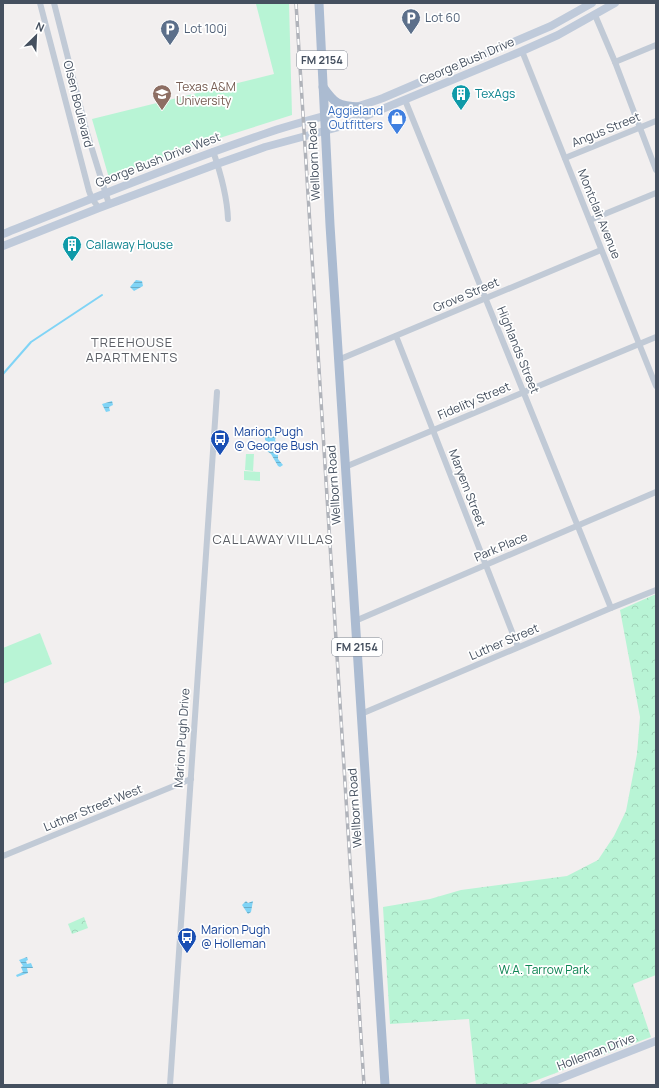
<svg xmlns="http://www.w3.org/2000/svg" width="659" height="1088" font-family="Manrope,sans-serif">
  <defs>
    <pattern id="park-crowns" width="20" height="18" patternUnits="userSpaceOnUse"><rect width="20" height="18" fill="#b8f4d5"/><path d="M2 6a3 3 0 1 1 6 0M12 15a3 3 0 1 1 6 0" fill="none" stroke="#a0d3b9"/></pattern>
    <pattern id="water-rules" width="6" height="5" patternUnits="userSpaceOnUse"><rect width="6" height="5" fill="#80d4f6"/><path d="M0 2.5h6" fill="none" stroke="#6baeca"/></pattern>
  </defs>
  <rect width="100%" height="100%" fill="#f2efef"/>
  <g fill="#b8f4d5">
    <path d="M257,3H289L292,115L185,149L109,178L92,119L274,74L256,4Z"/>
    <path d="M246,454H254L253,471L245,470Z"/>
    <path d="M244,471L260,472V481L244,480Z"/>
    <path d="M40,633L52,664L3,684V648Z"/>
  </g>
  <g fill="url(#park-crowns)">
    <path d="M656,594V975L633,984L651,1037L524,1085H476L469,1019L390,1024L383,907L430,899L461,890L567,876L598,860L614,836L626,811L637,754L640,717L620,610Z"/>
    <path d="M84,917L88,928L72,934L68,924Z"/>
  </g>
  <g fill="url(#water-rules)">
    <path d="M136,280L142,281L143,286L134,291L130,287Z"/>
    <path d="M112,401L113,405L109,407L110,411L106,412L102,404Z"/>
    <path d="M269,434L276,437L275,440L277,444L274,449L278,453V459L283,465L280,467L278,466L271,454L263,448L268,442L265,440V435Z"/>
    <path d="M246,901L248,903L253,901L251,912L248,914L242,905Z"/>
    <path d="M27,957L28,960L26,961L27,964L31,963L33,968H27L28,973L17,977L16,975L23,972L21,967L23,966L19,960Z"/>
  </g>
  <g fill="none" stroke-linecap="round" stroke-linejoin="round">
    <path stroke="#80d4f6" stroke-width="2" d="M3,374L31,342L102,295"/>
    <g stroke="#c1cad6" stroke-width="6">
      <path d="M40,3L89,191L92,199L99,208"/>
      <path d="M54,3L87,133L109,204"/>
      <path d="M595,15L615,62L656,170"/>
      <path d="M522,51L656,386"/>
      <path d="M615,62L656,45"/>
      <path d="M405,100L611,608"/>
      <path d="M213,151C221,174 227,195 228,219"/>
      <path d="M565,158L656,121"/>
      <path d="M590,220L656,193"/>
      <path d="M396,336L518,647"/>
      <path d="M338,360L601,250"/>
      <path d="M345,467L656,337"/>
      <path d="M355,621L656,492"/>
      <path d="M361,714L611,608L656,590"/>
      <path d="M3,856L191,779"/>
      <path d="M170,1085L217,392"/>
    </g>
    <g stroke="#bfcada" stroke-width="8">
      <path d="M3,234C91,199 178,163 267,133C305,120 345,112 383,98L551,26L592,3"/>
      <path d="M3,246L99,208L217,164L265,147L339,127L522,51L558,35L615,3"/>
      <path d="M544,1085L656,1041"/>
    </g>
    <g stroke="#abbbd1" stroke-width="9">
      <path d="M319,3L330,225L385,1085"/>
      <path d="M323,87C335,104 338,106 359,107"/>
    </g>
    <g stroke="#b0b3ba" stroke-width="3.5">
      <path id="rail" d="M296,3L364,1085"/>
    </g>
    <use href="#rail" stroke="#fff" stroke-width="2" stroke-dasharray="6" stroke-linecap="butt"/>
  </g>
  <defs>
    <g id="parking-pin" transform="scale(1)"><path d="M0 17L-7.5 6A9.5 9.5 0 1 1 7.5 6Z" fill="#5c6f8a" stroke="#fff"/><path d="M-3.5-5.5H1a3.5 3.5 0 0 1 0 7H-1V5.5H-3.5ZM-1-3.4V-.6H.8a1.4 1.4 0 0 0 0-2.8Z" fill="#fff"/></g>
    <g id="university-pin" transform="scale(1)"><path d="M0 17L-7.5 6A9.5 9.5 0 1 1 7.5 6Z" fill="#8d6e63" stroke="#fff"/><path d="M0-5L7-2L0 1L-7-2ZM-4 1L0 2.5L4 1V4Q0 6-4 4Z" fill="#fff"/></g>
    <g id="building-pin" transform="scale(1)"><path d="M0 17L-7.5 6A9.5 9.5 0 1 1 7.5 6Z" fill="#0f9aa8" stroke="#fff"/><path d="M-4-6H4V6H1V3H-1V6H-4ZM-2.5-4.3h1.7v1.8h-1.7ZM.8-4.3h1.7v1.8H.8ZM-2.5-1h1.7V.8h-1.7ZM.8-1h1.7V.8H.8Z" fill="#fff"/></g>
    <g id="shop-pin" transform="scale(1)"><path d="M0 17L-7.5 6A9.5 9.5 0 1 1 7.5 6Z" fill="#3f7fe0" stroke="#fff"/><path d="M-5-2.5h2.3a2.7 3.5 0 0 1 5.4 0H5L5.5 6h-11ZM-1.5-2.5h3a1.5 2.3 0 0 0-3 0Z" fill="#fff"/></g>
    <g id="bus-pin" transform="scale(1)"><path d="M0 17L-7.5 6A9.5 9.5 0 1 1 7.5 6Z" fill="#1a4fb4" stroke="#fff"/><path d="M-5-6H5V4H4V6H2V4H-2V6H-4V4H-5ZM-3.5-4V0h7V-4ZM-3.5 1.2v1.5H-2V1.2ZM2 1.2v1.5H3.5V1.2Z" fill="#fff"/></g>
  </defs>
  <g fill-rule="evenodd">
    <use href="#parking-pin" x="411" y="18"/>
    <use href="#parking-pin" x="170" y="29"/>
    <use href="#university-pin" x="162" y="94"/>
    <use href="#building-pin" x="461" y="94"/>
    <use href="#shop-pin" x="397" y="118"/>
    <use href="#building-pin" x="72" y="245"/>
    <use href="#bus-pin" x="220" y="439"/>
    <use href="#bus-pin" x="187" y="937"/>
  </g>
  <g text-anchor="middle" stroke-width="3.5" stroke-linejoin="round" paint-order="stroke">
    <g fill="#fff" stroke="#7d848f" stroke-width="1">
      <rect x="297" y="51" width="50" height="18" rx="3"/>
      <rect x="332" y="638" width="50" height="18" rx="3"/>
    </g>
    <g font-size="11" font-weight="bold" fill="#45505f">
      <text x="322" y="64">FM 2154</text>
      <text x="357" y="651">FM 2154</text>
    </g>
    <g font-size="12" fill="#4e5e75" stroke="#fff" text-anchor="start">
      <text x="425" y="22">Lot 60</text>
      <text x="184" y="33">Lot 100j</text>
    </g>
    <g font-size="12" fill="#45505f" stroke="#fff">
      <text transform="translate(467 61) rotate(-23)" y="4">George Bush Drive</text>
      <text transform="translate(78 104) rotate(76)" y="4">Olsen Boulevard</text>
      <text transform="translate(606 130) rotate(-22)" y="4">Angus Street</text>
      <text transform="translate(158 160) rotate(-21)" y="4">George Bush Drive West</text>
      <text transform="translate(314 161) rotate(-93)" y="4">Wellborn Road</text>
      <text transform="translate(599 214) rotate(68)" y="4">Montclair Avenue</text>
      <text transform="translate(466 295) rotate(-23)" y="4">Grove Street</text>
      <text transform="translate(518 350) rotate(68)" y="4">Highlands Street</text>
      <text transform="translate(474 401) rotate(-23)" y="4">Fidelity Street</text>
      <text transform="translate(334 485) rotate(-94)" y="4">Wellborn Road</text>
      <text transform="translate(467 488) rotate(69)" y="4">Maryem Street</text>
      <text transform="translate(501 547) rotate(-23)" y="4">Park Place</text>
      <text transform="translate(504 642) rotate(-23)" y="4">Luther Street</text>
      <text transform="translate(182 738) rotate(-86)" y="4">Marion Pugh Drive</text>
      <text transform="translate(93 808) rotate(-22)" y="4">Luther Street West</text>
      <text transform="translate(355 808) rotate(-94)" y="4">Wellborn Road</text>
      <text transform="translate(596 1052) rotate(-21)" y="4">Holleman Drive</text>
    </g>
    <g font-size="12" fill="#785e54" stroke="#fff" text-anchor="start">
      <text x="176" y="91">Texas A&amp;M<tspan x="176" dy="14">University</tspan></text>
    </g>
    <g font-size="12" fill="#0d838f" stroke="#fff" text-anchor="start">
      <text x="475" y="98">TexAgs</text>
      <text x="86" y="249">Callaway House</text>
    </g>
    <g font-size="12" fill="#366cbe" stroke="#fff" text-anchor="end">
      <text x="383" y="115">Aggieland<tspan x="383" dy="14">Outfitters</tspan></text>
    </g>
    <g font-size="12" fill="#164399" stroke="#fff" text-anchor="start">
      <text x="234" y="436">Marion Pugh<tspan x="234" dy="14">@ George Bush</tspan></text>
      <text x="201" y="934">Marion Pugh<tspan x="201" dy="14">@ Holleman</tspan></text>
    </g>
    <g font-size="12" fill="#0c8452" stroke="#fff">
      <text x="544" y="974">W.A. Tarrow Park</text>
    </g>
    <g font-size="13" letter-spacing="1" fill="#5b5e65" stroke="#fff">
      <text x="132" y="347">TREEHOUSE<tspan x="132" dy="15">APARTMENTS</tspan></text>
      <text x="273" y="544">CALLAWAY VILLAS</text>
    </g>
  </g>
  <rect width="659" height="1088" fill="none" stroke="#45505f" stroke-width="8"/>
  <g transform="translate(36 36) rotate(24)" stroke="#ffffff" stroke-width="3" paint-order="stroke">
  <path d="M0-3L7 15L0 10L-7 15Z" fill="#45505f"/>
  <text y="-6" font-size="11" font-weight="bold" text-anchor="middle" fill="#45505f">N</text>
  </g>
</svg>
